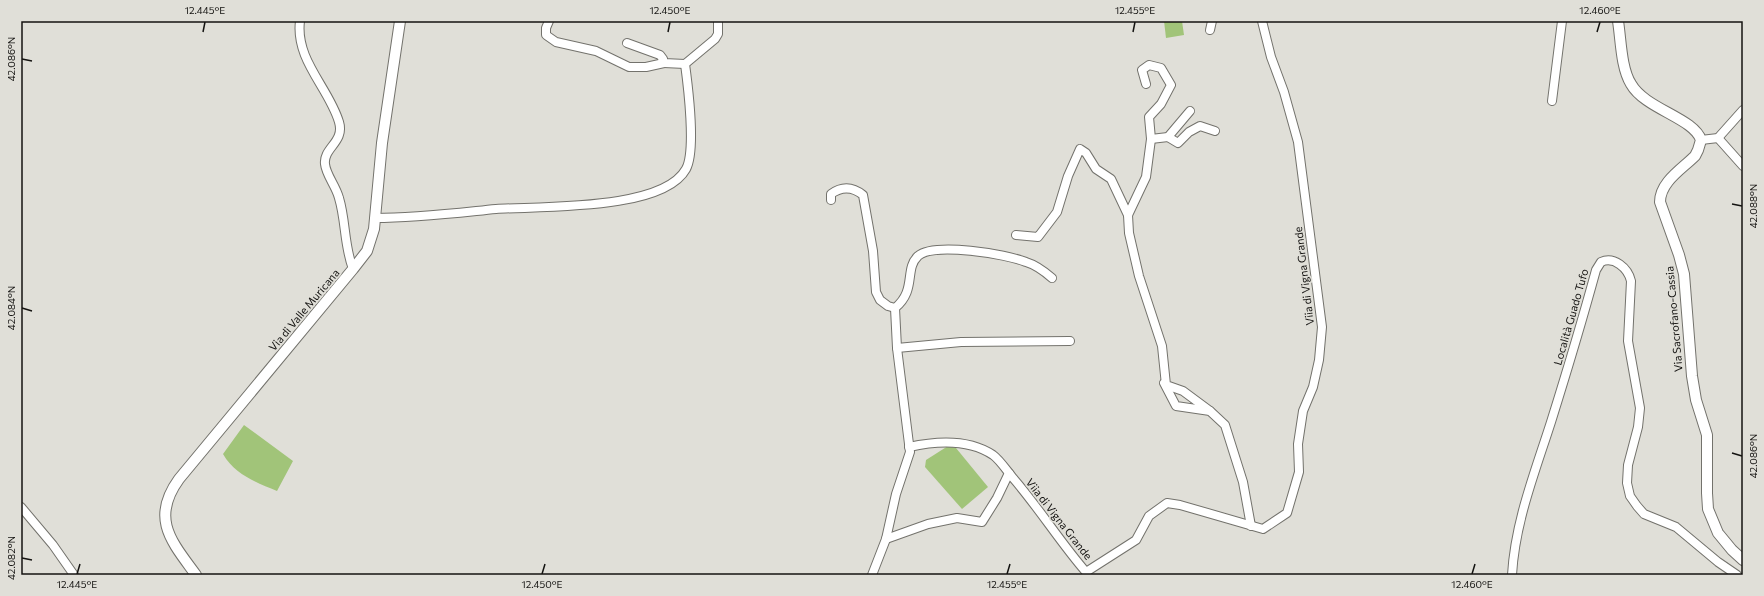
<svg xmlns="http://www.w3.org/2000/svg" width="1764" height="596" font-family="Commissioner,sans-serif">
  <rect width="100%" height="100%" fill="#e0dfd8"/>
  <g fill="#a1c479">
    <path d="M1164,21H1182L1184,35L1166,38Z"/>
    <path d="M244,425L293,461L277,491C256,482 235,475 223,454Z"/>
    <path d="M948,446L956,448L988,487L962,509L925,467L926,460Z"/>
  </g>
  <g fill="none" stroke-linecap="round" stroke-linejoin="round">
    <g stroke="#73726c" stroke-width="10">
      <g id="minor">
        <path d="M300,21C295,60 329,88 339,122C345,142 323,148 325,164C326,175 336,186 339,198C346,221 344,246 353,269"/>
        <path d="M549,21L546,28V35L556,42L596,51L629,67H646L664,63"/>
        <path d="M1210,30L1212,21"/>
        <path d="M627,43L660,55L663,59L664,63L685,64"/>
        <path d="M1146,84L1142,70L1149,65L1161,68L1171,85L1161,104L1149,117L1151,139L1146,177L1128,215L1129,233L1139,276L1162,346L1166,385L1183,391L1210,411"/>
        <path d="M1552,101L1562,21"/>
        <path d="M1168,137L1178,143L1189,132L1200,126L1215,131"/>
        <path d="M1718,138L1743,166"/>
        <path d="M1151,139L1168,137L1190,111"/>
        <path d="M1701,140L1718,138L1743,110"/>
        <path d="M831,200V194C842,186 853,187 863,195L873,251L876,292L880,300L888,306L895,308C917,290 904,269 918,256C934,242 1006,254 1026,262C1036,265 1044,271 1052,278"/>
        <path d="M375,218C416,218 456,213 496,209C540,206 663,211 686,169C696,151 688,86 685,64L715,39L718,34V21"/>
        <path d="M1016,235L1038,237L1057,212L1068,176L1080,149L1086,153L1096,169L1111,179L1128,215"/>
        <path d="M897,348L961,342L1070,341"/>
        <path d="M1164,383L1176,406L1210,411L1225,425L1243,482L1251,526"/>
        <path d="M909,447C936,441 969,439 993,455C1000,460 1007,471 1013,478C1039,508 1060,542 1086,572L1136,540L1149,516L1167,503L1180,505L1263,529L1287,513L1299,472L1298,444L1303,411L1313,387L1319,360L1322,327L1298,142L1284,92L1271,57L1262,21"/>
        <path d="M21,507L53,545L74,575"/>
        <path d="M886,539L928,524L957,518L982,522L997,498L1009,473"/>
        <path d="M872,575L886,539L896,494L910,452L897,348L895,308"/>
        <path d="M1512,575C1515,522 1535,472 1551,422C1567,371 1582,321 1596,270L1601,262C1614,256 1628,268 1631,281L1628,341L1640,408L1638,427L1628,465L1627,483L1630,496L1637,506L1644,514L1676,527L1718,562L1737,575"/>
      </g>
    </g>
    <g stroke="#73726c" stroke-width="12">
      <g id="tertiary">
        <path d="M1618,21C1621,40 1621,68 1631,84C1645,109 1694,118 1701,140L1698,150L1695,156C1682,169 1660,182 1660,202L1679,255L1684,274L1692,376L1696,400L1707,435V493L1708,509L1718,533L1732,550L1743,560"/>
        <path d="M196,575C172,542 150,519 179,479L353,269L367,251L374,229L382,143L400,21"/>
      </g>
    </g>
    <use href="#minor" stroke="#fff" stroke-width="8"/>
    <use href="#tertiary" stroke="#fff" stroke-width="10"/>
  </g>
  <path fill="none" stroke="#141311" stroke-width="1.5" d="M203,32L205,22M668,32L670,22M1133,32L1135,22M1597,32L1600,22M22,59L32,61M1732,204L1742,206M22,308L32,311M1732,453L1742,456M22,558L32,560M77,574L80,564M542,574L545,564M1007,574L1010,564M1472,574L1475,564"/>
  <g text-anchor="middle" stroke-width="3.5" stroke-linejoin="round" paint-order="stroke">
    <g font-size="11" fill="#141311" stroke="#e0dfd8">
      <text transform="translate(1304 276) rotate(-97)" y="4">Viia di Vigna Grande</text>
      <text transform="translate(304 310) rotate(-50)" y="4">Via di Valle Muricana</text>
      <text transform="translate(1571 317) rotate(-74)" y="4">Località Guado Tufo</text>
      <text transform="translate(1674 319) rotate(-95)" y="4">Via Sacrofano-Cassia</text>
      <text transform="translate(1059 519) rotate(52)" y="4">Viia di Vigna Grande</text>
    </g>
  </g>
  <rect width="1764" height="596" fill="none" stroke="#e0dfd8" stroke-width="44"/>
  <rect x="22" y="22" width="1720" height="552" fill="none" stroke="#141311" stroke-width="1.5"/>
  <g font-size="10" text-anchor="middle" fill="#141311">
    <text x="205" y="14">12.445°E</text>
    <text x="670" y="14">12.450°E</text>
    <text x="1135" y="14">12.455°E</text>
    <text x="1600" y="14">12.460°E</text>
    <text transform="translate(11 59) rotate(-90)" y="4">42.086°N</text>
    <text transform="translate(1753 206) rotate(-90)" y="4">42.088°N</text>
    <text transform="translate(11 308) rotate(-90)" y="4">42.084°N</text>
    <text transform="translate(1753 456) rotate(-90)" y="4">42.086°N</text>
    <text transform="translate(11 558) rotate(-90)" y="4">42.082°N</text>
    <text x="77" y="588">12.445°E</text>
    <text x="542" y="588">12.450°E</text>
    <text x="1007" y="588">12.455°E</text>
    <text x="1472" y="588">12.460°E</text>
  </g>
</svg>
